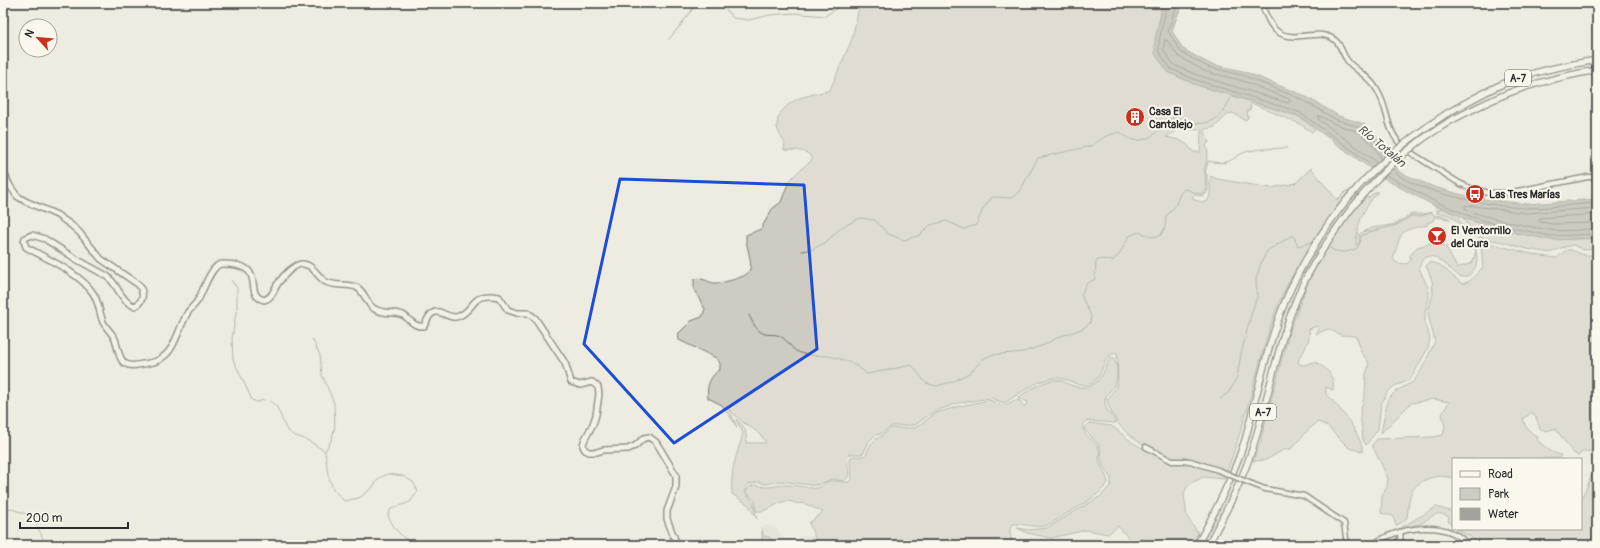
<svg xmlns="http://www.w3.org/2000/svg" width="1600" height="548" font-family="Pangolin,sans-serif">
  <rect width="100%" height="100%" fill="#eeebe0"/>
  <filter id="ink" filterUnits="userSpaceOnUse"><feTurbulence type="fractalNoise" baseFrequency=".025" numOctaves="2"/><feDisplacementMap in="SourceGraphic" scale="8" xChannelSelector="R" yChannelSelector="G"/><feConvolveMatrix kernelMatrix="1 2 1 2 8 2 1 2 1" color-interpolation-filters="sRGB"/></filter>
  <g filter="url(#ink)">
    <g fill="#dedbd1">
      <path d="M765,525L775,528L790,545H777L769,537L763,536V529Z"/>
      <path d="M799,536H812L818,545H795Z"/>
    </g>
    <g fill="#cecbc2" stroke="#7c7b76">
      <path d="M860,3H1161V13L1155,40L1168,72L1194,84L1298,116L1316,128L1312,132L1300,124L1251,103L1250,110H1247L1248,118L1245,120L1233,113L1228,114L1215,127L1202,130L1179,129L1166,137C1179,140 1185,140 1193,152H1200L1201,132H1205L1209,143L1206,144L1208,153L1204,172L1207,174C1208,187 1212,199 1194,195L1192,199L1202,202H1207C1213,193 1208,185 1211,176L1217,179L1271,188L1296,183L1311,168L1337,200L1346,191L1368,198L1377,191L1378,192C1362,211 1358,220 1356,245L1359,243V234L1372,228L1396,224L1411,214H1423L1432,212L1433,215L1443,216L1450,219L1434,217L1433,221L1427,223L1428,225C1398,230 1402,231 1393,259L1397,263L1407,264L1411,260L1410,256L1417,247L1428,244L1429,243L1445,245L1457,268L1472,263L1476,251L1473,243C1478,254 1480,265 1470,274C1468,276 1465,277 1462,277C1452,275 1427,238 1419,268L1429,290V298L1425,312V322L1430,339L1428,348L1413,375L1408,381L1394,386L1387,393L1381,404L1378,429L1366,445L1363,440L1360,412L1365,394L1366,374L1369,365L1367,360L1361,352L1358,340L1355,336L1341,335L1328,329L1316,334L1319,329L1317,326L1309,329C1310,336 1308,342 1305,349C1302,355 1297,357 1299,364L1303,365L1315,362C1327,368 1335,376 1333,390L1326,387V394C1340,407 1361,434 1363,452L1349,448L1327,426L1318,422L1309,429L1291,449L1283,450L1266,460L1253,461L1260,443L1289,333L1310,277L1296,270C1275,301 1266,340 1256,376C1247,411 1237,445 1224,479L1203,477L1189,484L1184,493L1187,517L1198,533L1191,545H1131V541L1118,526L1108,534L1086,530L1051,538L1027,533L1017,528L1029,530L1047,528L1101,496L1111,485V478L1103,466L1101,458L1100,446L1084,429L1089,423L1112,426L1133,443L1168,462L1191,463L1217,472L1218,468C1208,464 1197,459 1186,458C1182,458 1177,460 1173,459C1169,459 1163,455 1159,453C1135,442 1114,427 1107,400L1116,387L1118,379L1117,353C1101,354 1104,379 1090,384C1079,388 1071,380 1060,378C1041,376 1020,394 1004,403L991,398L958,403L933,412L915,425L892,426L882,433L874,436L869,441L863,454H849C844,462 854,475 844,481L832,479L817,485H811L781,481L766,484L758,482L749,484L746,487L745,492L753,502L757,519L749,505L732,494C730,468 737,456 743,433L736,419C745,427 747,430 746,443H766C761,433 753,429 744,423C739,419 734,414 729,409L737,427L722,405L708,398C706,385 710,377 720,369V363L716,358L679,340L678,334L691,321L702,317L705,309L694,290V279C702,276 709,284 717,283C723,283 746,277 749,272C754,261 745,247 746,235L761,229L772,209L781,202L789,181L800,170L812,160C809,148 794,151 784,150L785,143C781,137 776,130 777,123C778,111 792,100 803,97C812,94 821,93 830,90L852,39Z"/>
      <path d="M1433,205C1450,211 1459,215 1467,232H1465C1459,221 1451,213 1437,213V209Z"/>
      <path d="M1463,218L1551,240L1597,238V249L1584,250L1573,245L1561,248L1550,253L1527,249L1503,242L1480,238L1475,235Z"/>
      <path d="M1484,242C1508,247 1532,256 1557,258C1571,245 1569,250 1584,255C1588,256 1593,254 1597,254V453C1590,451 1583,449 1578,456L1572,452L1556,429H1553L1547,431L1540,429L1536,417L1531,412L1529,415L1523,418C1524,427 1531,433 1538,437L1537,440C1547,448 1549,452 1561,455L1559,458L1453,459V478C1438,473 1415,479 1410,496C1408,503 1408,511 1407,518L1396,526L1393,516L1381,513L1382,496L1387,487L1388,478L1372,445L1377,439L1434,437L1443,435L1445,426L1442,414L1449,402L1434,399L1411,403L1381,433L1388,399L1396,391L1413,382L1421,371L1435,341L1430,323L1428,312L1433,294L1432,280L1426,266L1430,262L1440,265L1462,284L1470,281L1483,267L1481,244Z"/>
      <path d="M1110,358H1113C1118,364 1118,379 1114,385C1111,391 1105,394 1105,401C1104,410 1113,416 1116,423L1086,421L1083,424C1082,436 1092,438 1098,447C1101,452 1098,457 1100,463C1102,470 1107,475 1108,483C1096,499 1077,507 1061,517C1056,520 1050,525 1044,526C1037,528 1017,523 1014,524C1008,527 1010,536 1012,541L1008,543V545H818L809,523L823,512L803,503C797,505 793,501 787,501C776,502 768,513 756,511L755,501L747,493V489C754,482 759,487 767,487C775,487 782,484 789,485C797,485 810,489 817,488C822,488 823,483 827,482C834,479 842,483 849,482L852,478L850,461L851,457C856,455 860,458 866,455C873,435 877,442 891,428H915L936,413L960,406L990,400L1001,405L1007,404L1015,400L1020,401L1024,407L1028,402L1017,398C1030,390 1044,379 1059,380C1064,381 1069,385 1073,386C1097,392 1102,376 1110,358Z"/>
      <path d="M1597,469V545H1479L1471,537L1457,529H1581V498L1586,489L1593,472Z"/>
      <path d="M1436,507L1453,512V526L1448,521L1449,517C1434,508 1431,520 1419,524C1413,526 1406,527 1399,529Z"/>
      <path d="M762,527L763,536L769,537L777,545H762Z"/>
    </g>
    <path fill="#a4a29a" stroke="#74726e" d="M1161,3H1184L1178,14L1172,31L1183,49L1210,64L1243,71L1303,95L1339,116L1364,124L1383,143L1399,172L1434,187L1474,198L1527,204L1597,199V238L1551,240L1501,230L1463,218L1448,210L1433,205L1388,181L1298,116L1194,84L1168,72L1155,54V40L1161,13Z"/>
    <path fill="#eeebe0" d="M1390,151L1397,165L1382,179L1370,170Z"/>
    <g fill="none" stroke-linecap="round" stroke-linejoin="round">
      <g stroke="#5b5b57" stroke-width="1">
        <path d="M1165,3V13L1159,40V52L1171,69L1196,80L1299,112L1374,166"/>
        <path d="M1179,3L1174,12L1168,31L1181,52L1208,67L1242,75L1301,99L1337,120L1362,128L1380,145L1385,155"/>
        <path d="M1165,40L1168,41L1178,56L1206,72L1240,80L1289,99L1290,102L1288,103L1197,75L1174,65L1164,51Z"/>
        <path d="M1377,162L1318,119V116H1320L1335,124L1359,132L1376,148L1381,159"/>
        <path d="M1393,169C1405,191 1501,208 1527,208C1550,208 1574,204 1597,203"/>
        <path d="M1386,175L1434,201L1472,217L1502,226L1551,236L1597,234"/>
        <path d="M1597,208L1526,213L1467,205L1464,207C1472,216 1536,228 1550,230C1565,232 1582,229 1597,229"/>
        <path d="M1597,214L1540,218L1538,220L1540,222L1552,224L1597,223"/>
      </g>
      <g stroke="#74726e" stroke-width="1">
        <path d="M716,3L724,7L733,18L749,20L770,15L794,13L825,16L845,3"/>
        <path d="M669,39L680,26L697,3"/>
        <path d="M1438,211L1442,208"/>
        <path d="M1327,246C1333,253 1349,254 1357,248C1360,244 1361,240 1361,236L1369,232L1397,225L1411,216H1421L1431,213"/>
        <path d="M802,251L813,249L826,242L842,227L860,218L875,220L888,234L904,240L920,235L930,225L947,221L964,229L976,225L983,209L992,197L1012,198L1021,189L1038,158L1091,146L1106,136L1119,132C1123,134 1129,139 1133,140C1151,143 1162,126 1174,117C1203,129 1219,126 1232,95"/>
        <path d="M231,280L237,288V307L232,338L233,359L252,400L257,402L264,400"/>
        <path d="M749,315C753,323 756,331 765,334C769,335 773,334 777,335C788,338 790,349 798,352C809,357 818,355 828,356C844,359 856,364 867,374L912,365L926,383L936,386L952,382L971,372L983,359L991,355L1023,352L1044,345L1058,337L1082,329L1090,323L1091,316L1081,295L1086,284L1095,279L1096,261L1101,259L1112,261L1119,255L1129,236L1139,232L1152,237L1161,235L1165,227L1166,217L1175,206L1180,194L1184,189C1191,190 1195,194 1202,194L1206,190L1205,174L1208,161C1234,167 1230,156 1249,151C1262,148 1274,149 1287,148"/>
        <path d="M312,339L320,355L322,375L334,403L335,425L332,439L325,451L328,475L333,489L344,501L359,498L372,488L379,478L388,474L403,476L413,482L418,491L410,502L391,509L388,515C391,524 401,538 411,542C416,545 424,543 429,545"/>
        <path d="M1220,399L1229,392L1237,377L1241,354L1252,311L1257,297L1256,279L1261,263L1267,251L1293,235L1298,246L1313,242"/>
        <path d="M270,401L277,407L286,429L293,435L307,440L325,451"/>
        <path d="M3,506L32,516L41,534L45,545"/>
      </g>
      <g stroke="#2b2b2b" stroke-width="7">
        <g id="minor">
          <path d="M1261,3C1265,12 1269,26 1278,32C1295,44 1320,26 1336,41C1342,47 1342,54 1347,60C1355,71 1369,75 1377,90C1390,111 1384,130 1405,149L1459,183L1470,188L1489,193H1507L1588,177H1597"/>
          <path d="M1146,447L1172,461H1190L1218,470"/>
          <path d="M1252,484L1265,489L1304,496L1344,523L1347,545"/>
          <path d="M1372,545C1397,527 1447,518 1468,545"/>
          <path d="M1393,545C1399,541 1402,540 1400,532"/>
        </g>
      </g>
      <g stroke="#2b2b2b" stroke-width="8">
        <path id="major" d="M3,171L10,186L17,196L25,201L57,215L71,225L79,232L101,259L139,285C144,293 144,301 135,306C121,303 118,284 107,276L76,259L45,239L32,235L25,238L24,241L26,247C47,259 80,273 93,293C99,302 99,312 103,322C106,328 112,333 115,339C118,346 118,360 126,364C131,367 137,365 143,364C150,363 158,362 163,357C175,349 180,325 188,312C191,308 195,305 198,300C203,292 211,264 222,264C271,264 241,294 264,300C273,298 274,288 279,282C283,276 295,263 303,264C314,265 317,277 326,282C336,287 346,283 356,287C365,291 366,303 373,308C382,315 394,311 403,315C411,320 413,327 424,326C427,322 428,315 433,313C441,308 449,321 459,316C476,309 470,292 499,297L508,310L517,313H528L535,318L565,363L571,382L580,385L592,382L598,387L599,394L596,415L593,424L584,441L583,446L585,450L589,452H597L603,450L628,449L635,446L644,438L649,437L656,442L676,475V487L667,511V519L677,545"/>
      </g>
      <g stroke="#2b2b2b" stroke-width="8">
        <g id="highway">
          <path d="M1446,114C1465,103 1484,92 1505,83C1534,71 1566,65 1597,60"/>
          <path d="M1450,121C1471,110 1492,99 1514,91C1541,81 1569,75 1597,70"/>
          <path d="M1197,545C1216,511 1233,477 1245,440C1250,423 1253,406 1258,389C1268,349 1279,309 1299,272"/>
          <path d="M1208,545C1227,510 1245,476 1256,437C1272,383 1281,327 1307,276"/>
        </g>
      </g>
      <use href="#minor" stroke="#fbf7ec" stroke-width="4"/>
      <use href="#major" stroke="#fbf7ec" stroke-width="5"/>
      <use href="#highway" stroke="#fbf7ec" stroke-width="5.5"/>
      <g stroke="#2b2b2b" stroke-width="7" stroke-linecap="butt">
        <path id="minor-bridge" d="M1218,470L1252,484"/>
      </g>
      <g stroke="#2b2b2b" stroke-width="8" stroke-linecap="butt">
        <g id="highway-bridge">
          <path d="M1299,272C1337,201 1379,158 1446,114"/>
          <path d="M1307,276C1336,224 1371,177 1420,141C1429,134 1440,128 1450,121"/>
        </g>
      </g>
      <use href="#minor-bridge" stroke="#fbf7ec" stroke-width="4"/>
      <use href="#highway-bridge" stroke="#fbf7ec" stroke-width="5.5"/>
    </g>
  </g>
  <path d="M0 0H1600V548H0ZM620,179L804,185L817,349L674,443L584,344Z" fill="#eeebe0" fill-opacity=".55" fill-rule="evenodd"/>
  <path fill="none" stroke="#1d4ed8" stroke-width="3" stroke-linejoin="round" d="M620,179L804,185L817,349L674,443L584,344Z"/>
  <defs>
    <g id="building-disc" transform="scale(1)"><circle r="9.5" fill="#c8321e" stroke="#fbf7ec"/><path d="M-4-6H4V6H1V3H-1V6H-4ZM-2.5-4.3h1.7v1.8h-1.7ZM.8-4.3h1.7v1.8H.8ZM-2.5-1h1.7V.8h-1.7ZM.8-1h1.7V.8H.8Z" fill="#fff"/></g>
    <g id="bus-disc" transform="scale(1)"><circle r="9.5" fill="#c8321e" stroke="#fbf7ec"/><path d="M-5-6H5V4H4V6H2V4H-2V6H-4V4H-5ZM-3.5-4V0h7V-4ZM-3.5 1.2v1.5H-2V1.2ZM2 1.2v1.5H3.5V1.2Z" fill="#fff"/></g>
    <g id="bar-disc" transform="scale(1)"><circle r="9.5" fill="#c8321e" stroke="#fbf7ec"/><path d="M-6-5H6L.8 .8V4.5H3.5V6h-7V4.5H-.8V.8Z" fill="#fff"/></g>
  </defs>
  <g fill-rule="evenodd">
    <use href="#building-disc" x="1135" y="117"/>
    <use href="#bus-disc" x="1475" y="194"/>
    <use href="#bar-disc" x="1437" y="236"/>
  </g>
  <g text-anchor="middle" stroke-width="4" stroke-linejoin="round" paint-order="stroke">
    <g fill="#fbf7ec" stroke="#696865" stroke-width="1">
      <rect x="1505" y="70" width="26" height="16" rx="3"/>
      <rect x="1250" y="404" width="26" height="16" rx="3"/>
    </g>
    <g font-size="10" font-weight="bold" fill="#2b2b2b">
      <text x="1518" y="82">A-7</text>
      <text x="1263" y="416">A-7</text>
    </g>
    <g font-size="11" font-weight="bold" fill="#2b2b2b" stroke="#fbf7ec" text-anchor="start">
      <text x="1149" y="115">Casa El<tspan x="1149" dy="13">Cantalejo</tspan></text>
      <text x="1489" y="198">Las Tres Marías</text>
      <text x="1451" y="234">El Ventorrillo<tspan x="1451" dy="13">del Cura</tspan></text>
    </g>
    <g font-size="12" font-style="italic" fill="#555552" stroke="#fbf7ec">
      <text transform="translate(1382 146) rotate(40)" y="4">Río Totalán</text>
    </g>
  </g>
  <rect width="1600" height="548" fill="none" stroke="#fbf7ec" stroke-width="16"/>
  <rect x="8" y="8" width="1584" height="532" fill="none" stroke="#2b2b2b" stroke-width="1.5" filter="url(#ink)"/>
  <rect x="1452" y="458" width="130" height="72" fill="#fbf7ec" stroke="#a8a59f"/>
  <rect x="1460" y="471" width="20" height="6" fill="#fbf7ec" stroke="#a8a59f"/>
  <text x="1488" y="478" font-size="12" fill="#2b2b2b">Road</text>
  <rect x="1460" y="488" width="20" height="12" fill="#cecbc2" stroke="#a8a59f"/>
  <text x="1488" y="498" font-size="12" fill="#2b2b2b">Park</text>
  <rect x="1460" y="508" width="20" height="12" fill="#a4a29a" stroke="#a8a59f"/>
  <text x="1488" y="518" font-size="12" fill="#2b2b2b">Water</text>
  <g transform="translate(38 38) rotate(297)"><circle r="19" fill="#fbf7ec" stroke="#a8a59f"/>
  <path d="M0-3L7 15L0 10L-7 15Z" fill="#c8321e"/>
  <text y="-6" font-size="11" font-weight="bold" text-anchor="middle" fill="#2b2b2b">N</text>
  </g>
  <path d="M20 522v6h108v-6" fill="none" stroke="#2b2b2b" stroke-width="2"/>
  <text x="26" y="522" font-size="12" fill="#2b2b2b" stroke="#fbf7ec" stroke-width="3" paint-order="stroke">200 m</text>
</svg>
